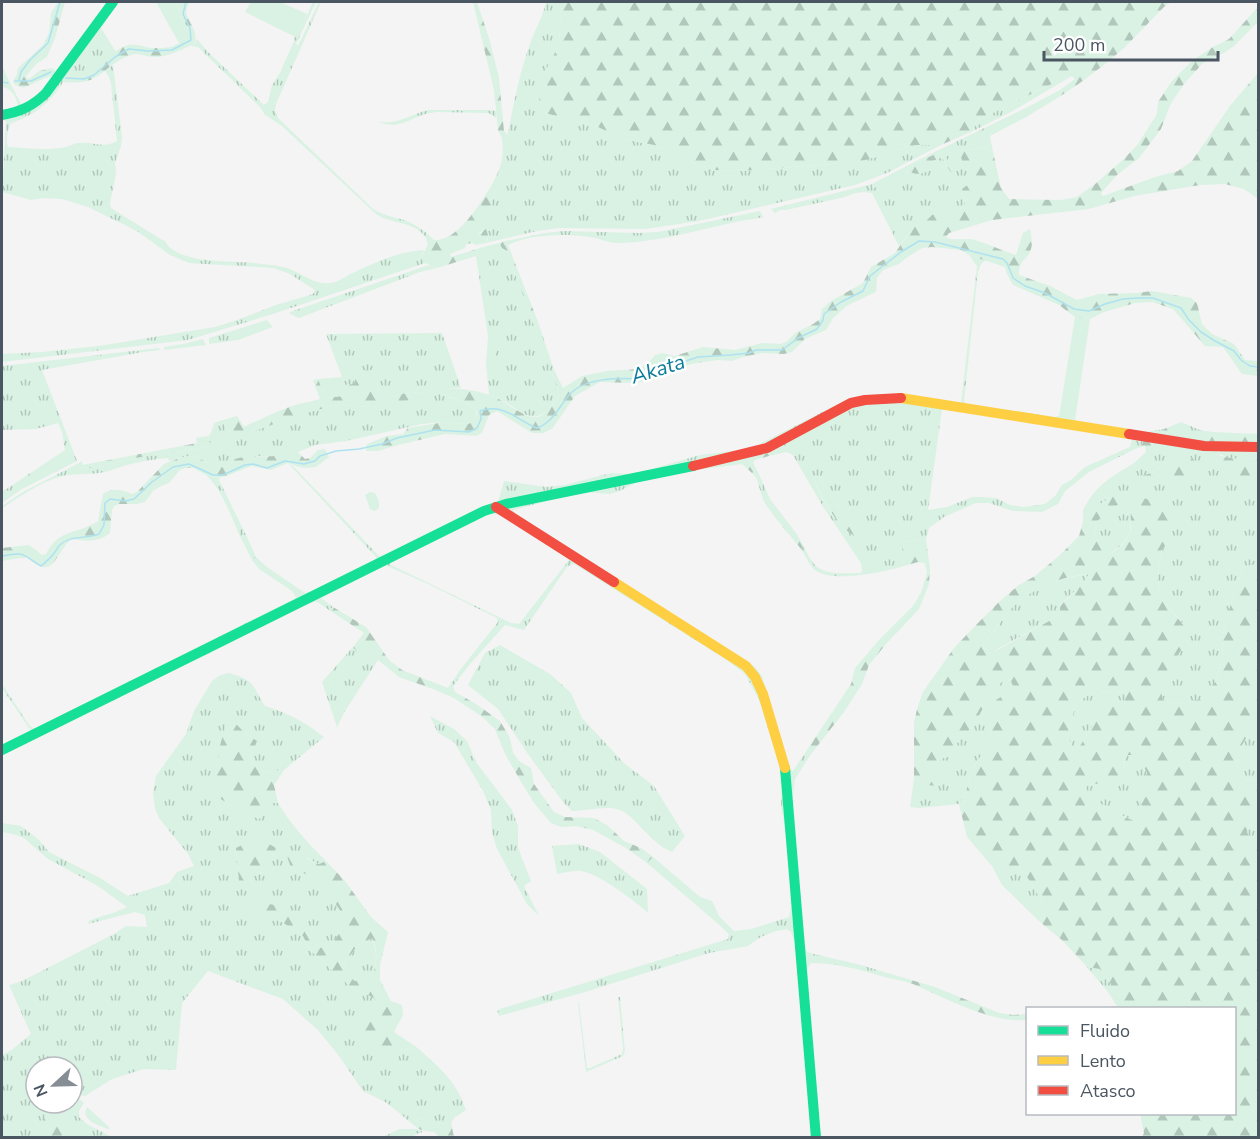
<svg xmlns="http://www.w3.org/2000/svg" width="1260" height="1139" font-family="'Nunito Sans',sans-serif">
  <defs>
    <pattern id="grass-tufts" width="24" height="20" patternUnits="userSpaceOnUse" patternTransform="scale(1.5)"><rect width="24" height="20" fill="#d9f2e3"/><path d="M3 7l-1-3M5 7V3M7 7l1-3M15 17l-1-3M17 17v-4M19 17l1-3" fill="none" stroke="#b2c7bb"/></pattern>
    <pattern id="forest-firs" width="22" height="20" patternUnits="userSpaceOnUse" patternTransform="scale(1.5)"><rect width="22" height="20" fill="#d9f2e3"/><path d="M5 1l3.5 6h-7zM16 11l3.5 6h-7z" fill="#b2c7bb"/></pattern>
  </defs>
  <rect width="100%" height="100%" fill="#f4f4f4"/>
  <g fill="url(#grass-tufts)" fill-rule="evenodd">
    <path d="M117,2H119L101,28L116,52C101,64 87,82 67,76C53,100 37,115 11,123C8,129 5,140 8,147C26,148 47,151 66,147C70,146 75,143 79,143C92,141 104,149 117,141L111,84L109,77L105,71L113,65L122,137L121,146L115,163L116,174L110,203L111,208L159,238L165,241C176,264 232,261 255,263C267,265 280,265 292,270C305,275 314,285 330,283C339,282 346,276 355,272C376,262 400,251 424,250L421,258L425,263L273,314L188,340L2,362V354L42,352L99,346L215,327L237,320L276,305L310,295L314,293L315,290L290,274L273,268L189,263L170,255L137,231L88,207L62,199L44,198L31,200L2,192L6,121L2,120L31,110Z"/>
    <path d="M313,2H316L296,44L298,46L319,2H321L276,104L275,110L278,118L373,209C384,216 395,217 407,221C415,225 422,229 429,235L426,238C414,220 392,225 376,214L282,126L265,115L260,107L198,47L190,46L194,44L197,39L207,51L264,105L268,102L272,85L280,73L294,41V37H297Z"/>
    <path d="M546,2H554L553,6L561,13L559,45L544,74L545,113L598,127L623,139L654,145L703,167L716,170L740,171L833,164L877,157L895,150L917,145H941L887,173L855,185L699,221L646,229L559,228L537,231L486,243L488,239L483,230L477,235L476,230L491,204L495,191L490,188C501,168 504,161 502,138L508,133C514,102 520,71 531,41C536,28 543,16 546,2Z"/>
    <path d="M2,67L20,102L21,107L13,109L18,106C16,97 12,88 2,87L3,77Z"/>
    <path d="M1072,76L1009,113L973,131L976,121L1066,77Z"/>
    <path d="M1026,108V117L990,136L992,147L973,149L960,151L975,179L962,189L965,204L960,209H943L932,215L925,222L913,227L899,246L872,193C861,191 854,193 845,197L786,210H780L775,213L771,209L872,184L873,188L942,157L950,171L943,152L922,160L916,161Z"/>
    <path d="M427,110H489L496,111V118L489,113L436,112L425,114L403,123L394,125L385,124L376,121C395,126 410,115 427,110Z"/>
    <path d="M760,211L763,217L755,219L745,220C705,228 664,241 622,243C612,244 604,240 595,238C572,233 529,234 508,245L505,241L545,233L564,231L639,233L658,232Z"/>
    <path d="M499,243L502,248L507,251L508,254L535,328L538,322L554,370L552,374L560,394C532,439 522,404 489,395L486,363H493L496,340L488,336L476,256L485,253L480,248Z"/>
    <path d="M969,255L986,260L981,264L978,272L964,401L966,404L1055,417L1060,415V417L1075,420L1078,422L1146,432L1164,429L1161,437L872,398L763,448L761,443L844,401C882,387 923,398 961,403L977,266Z"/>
    <path d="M429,265L437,268L420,272L299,318L290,314V312Z"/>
    <path d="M267,320L273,327L238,340L209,344V338Z"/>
    <path d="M442,333L461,388H441L445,396L461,401L477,408L475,421L468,424L445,422L422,424L346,441L315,445L298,452L283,454L277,456H261L235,459L228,466L222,467H217L194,456L182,457L169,461L168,458C155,459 143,461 131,464C122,466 113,470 104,472C91,475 77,473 63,476C41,481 21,496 2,508V506L23,492L77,464L78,467L93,468L135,458L207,447L210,445L208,436L211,433L214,423L223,420L226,431L337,405L372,407L395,402L415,398L422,392L399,394L385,399L380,392L372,370L356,372L355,382L353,384L345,385L326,334Z"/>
    <path d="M203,339L206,345L164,350V347L183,344Z"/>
    <path d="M159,348L160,350L143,352L42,370L77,461L22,489L2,503V492L65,450L62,432L58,423L36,429L2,430V366Z"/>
    <path d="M877,400H899L931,404L1147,439L1143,441L1141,447L1135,449L1089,472L1065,491L1058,504L1042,512L1013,511L989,503H976L944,517L929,528L926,540L900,542L902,547L904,566C884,572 837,582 818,572C810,568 806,556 801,549L804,547C807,553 810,559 814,564C825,576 846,573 861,573L862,570L861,563L822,505L793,455L786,452L769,456L770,449L846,408L859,403ZM942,409H950L996,416L1132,439L1130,447L1085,467L1071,480L1062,485L1055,496L1045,504L1023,507L1010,505L996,498L980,497H972L947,507L928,510ZM817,475L849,522L868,535L867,540C861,538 854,536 849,532C835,523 818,494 814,478Z"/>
    <path d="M1181,422L1200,430V439L1203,444L1169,438L1179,432Z"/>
    <path d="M1167,441L1203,447L1223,472L1246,477L1258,482V564L1243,567L1228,613L1222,639L1223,656L1216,681L1202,699L1177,704L1163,700L1158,683L1174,661L1185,626L1160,597L1158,576L1161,551L1170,540L1130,511C1132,533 1131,539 1111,553C1095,547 1095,537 1096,522L1119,504L1128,499L1109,498L1102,503L1083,510C1096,485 1111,477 1134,463L1133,468ZM1169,461L1167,477L1163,473L1156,479L1143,482L1141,476L1151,473Z"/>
    <path d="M1258,449V459C1245,458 1227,462 1217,451Z"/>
    <path d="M734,451L739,454L507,502L34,732L29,728L2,688V684L29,725L34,729L294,599L296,597L292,591L259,569L252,560L256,557L267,567L305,593L314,592L375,560L376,557L288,463L294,467L378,555L382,557L498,502L504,481L546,487L564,485L611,473L631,474L644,471L700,455Z"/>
    <path d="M741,456L742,464L665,474L639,481L620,491L610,494L583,492L513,510L517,515L755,667L762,676L790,768L793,771L807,750L811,754L795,779L793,796L796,846L805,946L807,952L814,954L861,965L884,972L881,976C859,969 834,963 811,963L807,969L821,1137H818L789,784L785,759L758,678L750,668L737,657L506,513L504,509V507L511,505Z"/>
    <path d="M757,470L770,499L764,502L756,477L752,473Z"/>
    <path d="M206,475L217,478L220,477L219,480L246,535L240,536C230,514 223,491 206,475Z"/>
    <path d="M370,492L375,493C378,499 381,503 378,509L374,511L370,509L365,495Z"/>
    <path d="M492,511H496L729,656L745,668L753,678L760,693L783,767L815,1137H814L795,943L791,932L787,929L776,931L761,937L748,946L709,953L585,992L499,1016L497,1010L728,939L729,934L716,922L647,863L653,857L700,897L712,901L719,916L734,931L751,929L789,917L791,907L788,844L781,806L782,784L778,760L759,700L745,674L727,660L574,564L567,567L524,630L505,625L470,664L453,686L455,692L448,688L460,670L498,622L497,618L428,584L385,565L321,598L333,607L329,610L316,601L293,610L228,644L2,755V752ZM487,514H499L559,552L569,560L519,624L511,623L391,565L390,563Z"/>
    <path d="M1089,574L1083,583L1060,605V615L986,655L983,645C992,636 998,625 1006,614C1024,590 1060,577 1089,574Z"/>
    <path d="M500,645L550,674L571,693L582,718L625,764L654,786L685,836L672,852C666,849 660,846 656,842C646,834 630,813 620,810C607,805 586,811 572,811L563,802L528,754L498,709L468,685L485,653Z"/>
    <path d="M353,647L359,654H374L378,660L345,711L337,727L322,682Z"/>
    <path d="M229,673C256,681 251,684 265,706C288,713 305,722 324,737L284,770L260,772L251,757L257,741L245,733L219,749V798L237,809L259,819L264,813L266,803H278C291,825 308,843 326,861L319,864L307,858L291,868L313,876L338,907L345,920L341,931L330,946L319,948L306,932L297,914H259L282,922L303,936L310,950L351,987L374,998L377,1003L384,1061L392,1071L400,1066L398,1054L402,1050L419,1049C441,1069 456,1081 466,1110L455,1117L451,1123L433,1124L422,1119L410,1122L387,1103L363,1091L339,1056L318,1030L283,999L208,971L182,1003L176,1070L144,1069L112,1079L85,1096L80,1095L78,1097L84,1103L79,1111V1117C88,1127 101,1130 111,1137H72L66,1131L36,1129L38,1137L2,1138V1055L13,1049L31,1034L9,985L20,982L114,934L126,926L147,927L145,915L135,912L88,924L89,921C101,915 115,914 127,907L98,886L48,859L24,838L13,834L2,832V823L21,826L39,840L49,852L100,878L128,896L169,883L177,872L194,866L188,854L159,818L155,808L153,793L156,776L186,734L194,711L212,681L220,675ZM236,849L262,873L239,880ZM36,1067H72V1103H36Z"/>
    <path d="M1010,679L1014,686L992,712V727L988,740L982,754L971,772L966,792L959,804L919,808L910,807L914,779L927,785L935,772V764L943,758L951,756L957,743L973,726L994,689L1004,680Z"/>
    <path d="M1112,691L1126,692L1125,701L1109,700L1091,712L1092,726L1080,746L1073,750L1068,736L1072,717L1077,702L1094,692Z"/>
    <path d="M430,716L454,729L467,741L476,762L512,810L518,826V848L531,881L524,886L539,916L527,904L497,849L492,832L491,810L483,791L454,742L438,733Z"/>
    <path d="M1258,724V778L1252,782L1238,775L1237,754L1250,731Z"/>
    <path d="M1125,755H1138L1147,773L1139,793L1142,808L1138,822L1118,814L1091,798L1085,787L1124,769Z"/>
    <path d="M1258,803V841L1252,842L1247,832Z"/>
    <path d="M579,844L600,852L647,889L648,913C635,901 598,873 581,871C574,870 564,873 557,874L552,846Z"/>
    <path d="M992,866H1015L1024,872L1042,901L1041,906L1043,917L1040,922L1002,885Z"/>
    <path d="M372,938C377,951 378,966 371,979L356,981L347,976L344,964L358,945Z"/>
    <path d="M1087,967L1100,969L1111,984L1108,992Z"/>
    <path d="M618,997H620L625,1051L623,1056L586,1072L578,1002L579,1003L587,1068H590L622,1054L623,1048Z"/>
    <path d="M87,1107L108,1126L110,1130C99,1125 80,1121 87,1107Z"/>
    <path d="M399,1129H418L423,1132L416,1134L413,1137L381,1138Z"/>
  </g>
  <g fill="url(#forest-firs)" fill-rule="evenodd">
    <path d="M58,2H65L55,38L47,57L36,64L26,76L27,78L29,79L39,71L52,68L56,72L53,76L45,78L26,87C21,88 15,86 13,82L17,74L18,68L43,45L49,33L51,13Z"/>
    <path d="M175,2H190C178,19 202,27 194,44C181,50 168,57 154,57C146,57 138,52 131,55C100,66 104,86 63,82L67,76C93,84 105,52 128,45C136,43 144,47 151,48C157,48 165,48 171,47C176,45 178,43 184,43L183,18Z"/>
    <path d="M473,2H477L489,38L499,78L504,131L507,134L502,138L498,130L494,90Z"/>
    <path d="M554,2H1171L1164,7C1151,20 1138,34 1125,47C1095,74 1061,97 1026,117V108L1060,90L1075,79L1072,76L1066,77L976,121L973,131L941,145H917L895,150L877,157L857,162L740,171L716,170L703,167L654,145L623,139L598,127L545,113L539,99L544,74L559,45L561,13L553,6Z"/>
    <path d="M1258,7V22L1233,47L1222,54L1203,63L1184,84L1171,103L1161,129L1139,158L1117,175L1101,193L1103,196L1155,177L1178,171L1192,161L1230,106L1258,73V199L1244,189L1225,184L1200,185L1134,196L1089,209L992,220L949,233L946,237C955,242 965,237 975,240C989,244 1002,251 1016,255L1023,233L1030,229C1031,236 1033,243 1031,249C1027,262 1019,258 1019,275L1050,286L1077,300L1099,294L1136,293L1152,291L1191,298L1197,303L1202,324L1212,334L1234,344L1245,360L1258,361V376L1242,374L1223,347L1205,346L1173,309L1152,302L1135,303L1104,312L1090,319L1075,317L1059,305L1013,285L1007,274L1005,267L969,255L961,250L932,247L922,248L906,258L899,264L883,270L877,278L876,292L848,305L833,318L826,330L805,339L792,352L784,354L762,353L743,357L732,361L718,360L691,364L678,368L667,367L655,372L646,381L635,383L600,382L575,396L552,429L543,433H532L497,411L489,415L482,433L476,436L445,434L398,445L378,451H366L367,444L387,436L403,434L408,428L445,422L468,424L475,421L477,413V408C466,403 453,396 440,396V388C458,388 478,390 495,397C506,402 526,419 537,417C545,416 557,400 560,394L552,374L554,370L563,388L582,376L607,371L640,369L656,355L662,353L675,356L703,347L735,350L762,343L780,344L786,342L795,333L813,324L820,319L822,309L831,301L863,283L871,267L895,253L913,227L925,222L932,215L943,209H960L965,204L962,189L975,179C965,170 962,164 960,151L973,149L992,147L1001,188L1009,199L1061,200L1077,197L1095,184L1124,159L1138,144L1157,114L1158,102L1172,81L1193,60L1213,47L1229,39Z"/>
    <path d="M943,151L954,174L950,171L942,157L933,161V168C924,174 918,176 908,171C900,183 886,185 873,188L872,184L916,161L922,160Z"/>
    <path d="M490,188L495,191L491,204L476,230L478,235L486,229L488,235L486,243L475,245L473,243L466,244L465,248L450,254L451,257L480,248L486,253L437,268L423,262L421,258L428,244L426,238L429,235L434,240C458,241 478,206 490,188Z"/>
    <path d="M505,241L508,245L538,322L535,328L508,254L507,251L502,248L499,243Z"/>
    <path d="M363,370L373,371L380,392L385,399L399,394L423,392V397L372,407L337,405L321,409L295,416L239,437L237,434L226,431L223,420L237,416L244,427C259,420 275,412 292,406C301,403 311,402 320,399L313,380L318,379L326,398L349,395L345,385L353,384L355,382L356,372Z"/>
    <path d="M1181,422L1180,432L1169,438L1165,446L1136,470L1133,468L1134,463L1146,452L1145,446L1141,447L1143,441H1160L1164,429Z"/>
    <path d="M1200,430L1212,432L1258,434V445L1203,444L1200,439Z"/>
    <path d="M208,436L210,445L207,447L135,458L93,468L78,467L77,464L82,461L83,465L197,443L196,438Z"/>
    <path d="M1203,447L1217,451L1221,456L1236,459H1258V482C1246,477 1227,475 1216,468C1211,465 1207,459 1202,454Z"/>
    <path d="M325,449L329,457L316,467L306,468L299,467L288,463L271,470L251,466L226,476L217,478L206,475L194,468H185L180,470L169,483L159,487L153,491L145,502L137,504H119L114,506L112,510L110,533C98,543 85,541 71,539C54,555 54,582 27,557L2,561V548L29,545L42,555L46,554C59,528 77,535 98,521L103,494C113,487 122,490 132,494L137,492L164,464L182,457L194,456L217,467H222L228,466L235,459L243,457L277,456L283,454L298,452L305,459L310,458L318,450Z"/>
    <path d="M770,449L769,456L755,460L753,463L757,470L752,473L742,464L741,456Z"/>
    <path d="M1181,458H1192L1197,463L1193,473L1197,480L1186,486L1169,484L1167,477L1163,473L1156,479L1143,482L1138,480L1141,476L1151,473L1169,461Z"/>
    <path d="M817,475L849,522L868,535L867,540C860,538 852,535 846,530C834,520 818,492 814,478Z"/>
    <path d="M1120,491L1127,493L1128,499L1119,504L1096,522C1095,537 1095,547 1112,553C1121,547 1131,538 1131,526C1131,514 1129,513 1134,502L1144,498L1155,502L1169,518L1170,540L1161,551L1158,576L1160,597L1185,627L1188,640L1159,683L1163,700L1177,704L1201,699L1216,681L1223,656L1222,639L1228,613L1243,567L1258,564V724L1250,731L1237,754L1238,775L1252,782L1258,778V803L1247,832L1252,842L1258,841V1137H1142L1144,1133L1140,1114H1234V1008H1101L1117,1006L1108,992L1111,984L1100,969L1087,967L1062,940L1040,922L1043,917L1040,915L1042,901L1024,872L1015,866H992L967,837L959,804L966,792L971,772L982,754L988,740L992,727V712L996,700L1009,692L1013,686L1010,679L1004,680L994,689L973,726L957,743L951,756L943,758L935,764V772L941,781L938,786L927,785L914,779V723L917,709L923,692L954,648L977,624L1000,601L1019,585L1035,576L1060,555L1079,536L1083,522V510L1092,502L1102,503ZM1089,574L1083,583L1060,606V615L999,649L986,654L983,645C993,635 999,621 1009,611C1029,590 1060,576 1089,574ZM1112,691L1126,692L1125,701L1109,700L1097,703L1091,712L1092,726L1080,746L1073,750L1068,736L1072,717L1077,702L1094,692ZM1125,755H1138L1147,773L1139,793L1142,808L1137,822L1118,814L1091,798L1085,787L1091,784L1122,783Z"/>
    <path d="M770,499L796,533L804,547L801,549L774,516L764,502Z"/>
    <path d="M246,535L256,557L252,560L240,536Z"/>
    <path d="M926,540L930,568L929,584L919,609L886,644L869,665L862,684L844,712L811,754L807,750L851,684L855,668L880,639L913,606L921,593L927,573L925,563L918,562L904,566L902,547L899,542Z"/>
    <path d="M333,607L366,627L389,660L402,670L448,688L476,704L500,721L510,738L513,753L519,761L531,768L534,784L554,812L565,817L594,818L607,825L624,841L641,848L653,857L647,863L626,848L593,830L576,826L561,827L551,823L534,803L520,780L505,754L495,729L481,716L454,698L433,689L399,677L378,660L374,654H359L353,647L364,633L329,610Z"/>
    <path d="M233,721L245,733L257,741L251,757L260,772L284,770L274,785L278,803H266L264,813L259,819L237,809L219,798L212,785L218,772L219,749L225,728Z"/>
    <path d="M264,841L276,848C272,863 267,870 253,877L249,890L243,888L239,881L236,848L248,842Z"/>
    <path d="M296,854L319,864L326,861L345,881L371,917L388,932L380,965V980L391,1001L402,1005L403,1015L394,1032L419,1049L402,1050L398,1054L400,1066L398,1072L392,1071L373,1051L357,1024L368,1007L377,1003L374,998L351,987L339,977L310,950L303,936L282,922L259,914L244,905L245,900L257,901L282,907L297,914L306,932L319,948L330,946L341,931L345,920L338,907L313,877L291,868L287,856ZM372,938C378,950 378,967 370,979L355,981L347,975L344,964L358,945Z"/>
    <path d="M884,972L935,987L999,1013L1013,1015L1027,1014V1020C990,1023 947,999 913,984C903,980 891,979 881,976Z"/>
    <path d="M56,1113L72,1137H38L36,1129L47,1116Z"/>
    <path d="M422,1119L433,1124L451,1123L454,1137H439L434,1132C422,1131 419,1130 410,1122Z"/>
  </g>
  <g fill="#d9f2e3">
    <path d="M156,2H175L191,35L189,41L184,43H179Z"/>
    <path d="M251,2H280L307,14L297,38L245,12Z"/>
    <path d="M1075,317L1090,319L1075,420L1059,417Z"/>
    <path d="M488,336L497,339L493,363H486Z"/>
    <path d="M342,377L349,395L326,398L318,379Z"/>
  </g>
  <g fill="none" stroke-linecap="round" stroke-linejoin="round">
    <g stroke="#aee2f0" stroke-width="1.5">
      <path d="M66,78L84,79L94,75L115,57L129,49L148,51L172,50L191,40L190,28L183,14L186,2"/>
      <path d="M19,80L21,72L30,60L48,43L60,2"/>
      <path d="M15,81H31L51,72"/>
      <path d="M2,82L8,83"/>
      <path d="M2,556C26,551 22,555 41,566C46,562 51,558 55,552C57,549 58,546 61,544C72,535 87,539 99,534L104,525L105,503L110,499L126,501L134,499L152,482L173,467L189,464L213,475H223L245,465L253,464L267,468L285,461L304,464L315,461L320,456L336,451L359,449L382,444L397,438L435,430L469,432L477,428L481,419L480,411C504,402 517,421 537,428C553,422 559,407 569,395C585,377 619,378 641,379L654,367L666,363L683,362L698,357L730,355L749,353L756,350H782L798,338L817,329L823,320L824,314L841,302L863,291L870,276L901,252L919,241L935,242L1003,259L1007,263L1013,278L1025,286L1045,293L1074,309L1089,311L1105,304L1123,299L1139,298H1153L1181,308L1189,320L1201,332L1215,341L1234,351L1241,360L1250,366L1258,367"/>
    </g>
    <g stroke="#16e098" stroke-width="10">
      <path d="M2,115C20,112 33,106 46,93L113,2"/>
      <path d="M2,750L484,511L506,504L693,466"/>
      <path d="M785,768L816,1138"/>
    </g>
    <g stroke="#ffcf43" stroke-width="10">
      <path d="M901,398L1129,434"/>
      <path d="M614,582L746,666L755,677L763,694L785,768"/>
    </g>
    <g stroke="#f24e42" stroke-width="10">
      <path d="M1129,434L1204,446L1258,447"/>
      <path d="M693,466L767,448L851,403L865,400L901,398"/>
      <path d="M496,507L614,582"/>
    </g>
  </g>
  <g text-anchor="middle" stroke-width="5" stroke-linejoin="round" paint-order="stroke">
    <g font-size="21" font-style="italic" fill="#0c7c9b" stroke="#fff">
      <text transform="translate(658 369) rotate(-17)" y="7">Akata</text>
    </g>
  </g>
  <rect width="1260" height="1139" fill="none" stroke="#4a5661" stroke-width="6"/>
  <rect x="1026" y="1007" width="210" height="108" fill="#ffffff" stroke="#b7bbc0" stroke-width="1.5"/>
  <rect x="1038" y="1026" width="30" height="9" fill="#16e098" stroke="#b7bbc0" stroke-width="1.5"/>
  <text x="1080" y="1037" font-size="18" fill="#4a5661">Fluido</text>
  <rect x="1038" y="1056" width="30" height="9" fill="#ffcf43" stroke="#b7bbc0" stroke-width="1.5"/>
  <text x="1080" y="1067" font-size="18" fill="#4a5661">Lento</text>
  <rect x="1038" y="1086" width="30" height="9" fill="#f24e42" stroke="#b7bbc0" stroke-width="1.5"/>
  <text x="1080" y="1097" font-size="18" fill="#4a5661">Atasco</text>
  <g transform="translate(54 1085) rotate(248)"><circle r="28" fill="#ffffff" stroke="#b7bbc0" stroke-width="1.5"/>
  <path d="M0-4.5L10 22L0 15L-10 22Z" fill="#868d94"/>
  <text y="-9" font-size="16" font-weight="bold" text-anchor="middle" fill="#4a5661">N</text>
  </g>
  <path d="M1044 51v9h174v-9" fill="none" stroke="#4a5661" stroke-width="3"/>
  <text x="1053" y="51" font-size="18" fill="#4a5661" stroke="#ffffff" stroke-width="4.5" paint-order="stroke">200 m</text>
</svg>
